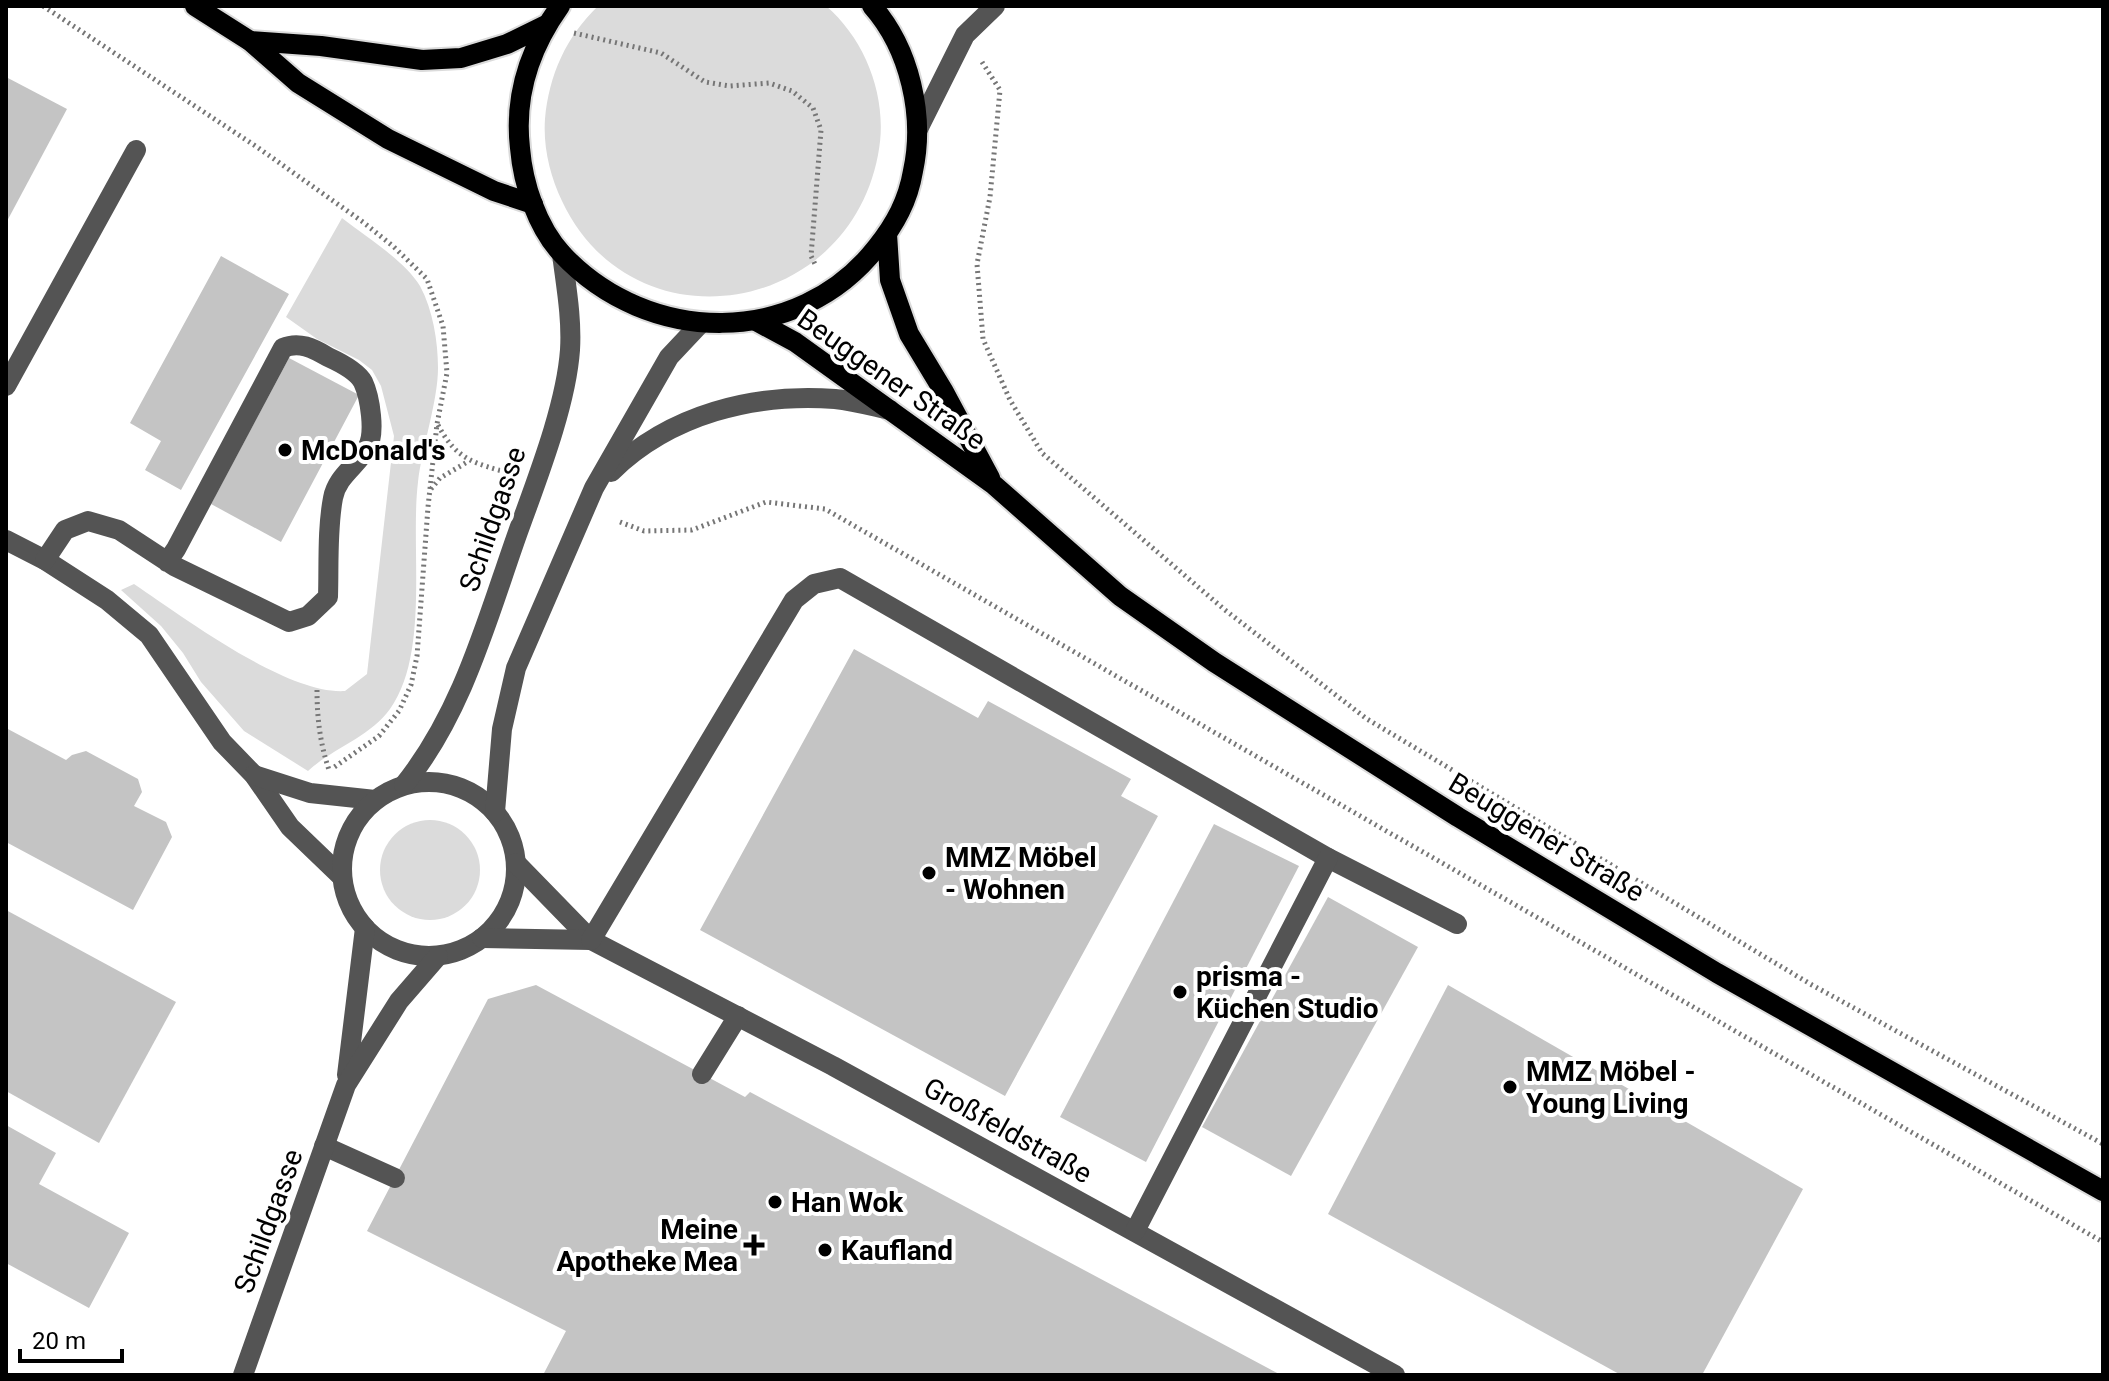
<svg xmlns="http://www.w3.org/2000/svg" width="2109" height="1381" font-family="Roboto,sans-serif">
  <rect width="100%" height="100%" fill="#fff"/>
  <g fill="#dbdbdb">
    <path d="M598,6H826C867,41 889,101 878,155C847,317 632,350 562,201C550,176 543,147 545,119C549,75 566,37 598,6Z"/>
    <path d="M342,218C366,237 404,260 420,286C433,310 438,342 438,368C438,401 422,447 418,482C410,548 430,653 390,709C370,737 333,748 308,771L244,731L201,682L183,653L161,626L121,590L134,584C183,617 287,695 345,691L367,674L394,436L381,386L372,370L359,360L317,339L286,317Z"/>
    <circle cx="430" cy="870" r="50"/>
  </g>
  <g fill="#c4c4c4">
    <path d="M6,77L67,109L6,223Z"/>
    <path d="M221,256L289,294L181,490L145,470L161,441L130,423Z"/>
    <path d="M289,358L359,395L281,542L211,504Z"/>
    <path d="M854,649L978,718L988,701L1131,779L1121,796L1158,816L1005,1096L700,930Z"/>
    <path d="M6,728L66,760L72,755L86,751L138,779L142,792L134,806L166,822L172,837L133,910L6,842Z"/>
    <path d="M1214,824L1299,866L1146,1162L1060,1117Z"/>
    <path d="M1328,897L1418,947L1291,1176L1202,1127Z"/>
    <path d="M6,910L176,1002L99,1143L6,1091Z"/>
    <path d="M536,985L745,1097L750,1092L1281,1375H543L566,1331L367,1231L488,999Z"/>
    <path d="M1448,985L1803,1189L1702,1375H1621L1328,1214Z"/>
    <path d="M6,1125L56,1153L39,1184L129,1233L89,1308L6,1263Z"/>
  </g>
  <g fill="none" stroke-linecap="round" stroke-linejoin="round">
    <g stroke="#dbdbdb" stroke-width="24">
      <g id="major">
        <path d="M195,6L250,41L298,83L388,139L494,191L533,204"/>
        <path d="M560,6C530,48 514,96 520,148C523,184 537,227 562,254C648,346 798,348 877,247C895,224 908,201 913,171C925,116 910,49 872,6"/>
        <path d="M250,41L321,46L422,60L461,58L507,44L546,25"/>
        <path d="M887,234L890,280L909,334L944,392L990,478"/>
        <path d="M756,321L795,342L994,485L1120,596L1214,662L1458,817L1717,973L2103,1191"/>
      </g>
    </g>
    <g stroke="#767676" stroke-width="5" stroke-dasharray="2 4" stroke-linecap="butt">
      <path d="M43,6L257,147L363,222L394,247L427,279L443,326L447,373L437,424L428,507L417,656L411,685L399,711L379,736L333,768"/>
      <path d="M574,33L661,53L705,82L730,86L769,83L792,91L813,108L821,130L811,256L816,266"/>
      <path d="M982,62L1000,90L990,197L977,264L983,339L1010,400L1042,453L1225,610L1367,719L1812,985L2103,1144"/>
      <path d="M438,425C457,461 475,463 512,474"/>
      <path d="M431,489L440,478L469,461"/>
      <path d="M620,522L644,531L692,530L766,502L825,509L2103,1242"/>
      <path d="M317,690C317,718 320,743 329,770"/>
    </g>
    <g stroke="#545454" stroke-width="20">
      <path d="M918,129L965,35L995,6"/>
      <path d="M6,386L136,150"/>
      <path d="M611,472C670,414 754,393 835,399C854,401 872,406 890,410"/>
      <path d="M6,540L45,560L107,600L149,635L222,742L254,775L290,827L342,877"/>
      <path d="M45,560L65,530L88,521L119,530L174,566L289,622L308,616L328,597C329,565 327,530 333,498C337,476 357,466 367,448C376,434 370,397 363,382C357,371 339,362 328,357C313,348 299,341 283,348L176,549L167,562"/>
      <path d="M254,775L310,793L375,800"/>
      <circle cx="429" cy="869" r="87"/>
      <path d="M404,785C463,712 487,619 518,532C537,479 566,406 570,350C572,318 566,286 562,254"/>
      <path d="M495,812L502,729L516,668L594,488L669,357L701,323"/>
      <path d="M516,863L591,940L833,1066L1395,1375"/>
      <path d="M482,938L591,940"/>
      <path d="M591,940L794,600L814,584L840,578L1328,858L1457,924"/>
      <path d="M702,1074L738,1016"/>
      <path d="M347,1075L365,928"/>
      <path d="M324,1146L395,1178"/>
      <path d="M1135,1231L1328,858"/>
      <path d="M243,1375L346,1085L399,1001L438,956"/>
    </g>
    <use href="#major" stroke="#000" stroke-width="20"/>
  </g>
  <g fill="#000" stroke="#fff" stroke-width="3">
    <circle cx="285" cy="450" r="8"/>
    <circle cx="929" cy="873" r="8"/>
    <circle cx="1180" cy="992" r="8"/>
    <circle cx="1510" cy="1087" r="8"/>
    <circle cx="775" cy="1202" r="8"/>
    <path d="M750 1233h8v8h8v8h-8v8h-8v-8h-8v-8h8z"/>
    <circle cx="825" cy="1250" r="8"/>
  </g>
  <g text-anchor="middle" stroke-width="8" stroke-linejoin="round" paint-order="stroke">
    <g font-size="28" fill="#000" stroke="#fff">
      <text transform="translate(892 379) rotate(35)" y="10">Beuggener Straße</text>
      <text transform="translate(492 519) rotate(-71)" y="10">Schildgasse</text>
      <text transform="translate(1547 837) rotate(31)" y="10">Beuggener Straße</text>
      <text transform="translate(1008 1130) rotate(29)" y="10">Großfeldstraße</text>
      <text transform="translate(268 1221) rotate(-70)" y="10">Schildgasse</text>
    </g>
    <g font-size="28" font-weight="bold" fill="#000" stroke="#fff" text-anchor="start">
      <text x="301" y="460">McDonald's</text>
      <text x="945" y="867">MMZ Möbel<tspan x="945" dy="32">- Wohnen</tspan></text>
      <text x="1196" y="986">prisma -<tspan x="1196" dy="32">Küchen Studio</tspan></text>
      <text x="1526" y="1081">MMZ Möbel -<tspan x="1526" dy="32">Young Living</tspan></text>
      <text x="791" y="1212">Han Wok</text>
      <text x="738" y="1239" text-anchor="end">Meine<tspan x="738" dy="32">Apotheke Mea</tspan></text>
      <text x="841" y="1260">Kaufland</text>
    </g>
  </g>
  <rect width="2109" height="1381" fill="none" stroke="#000000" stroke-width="16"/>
  <path d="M20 1349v12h102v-12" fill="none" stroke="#000000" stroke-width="4"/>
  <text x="32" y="1349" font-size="24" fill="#000000" stroke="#ffffff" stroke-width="6" paint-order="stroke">20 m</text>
</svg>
